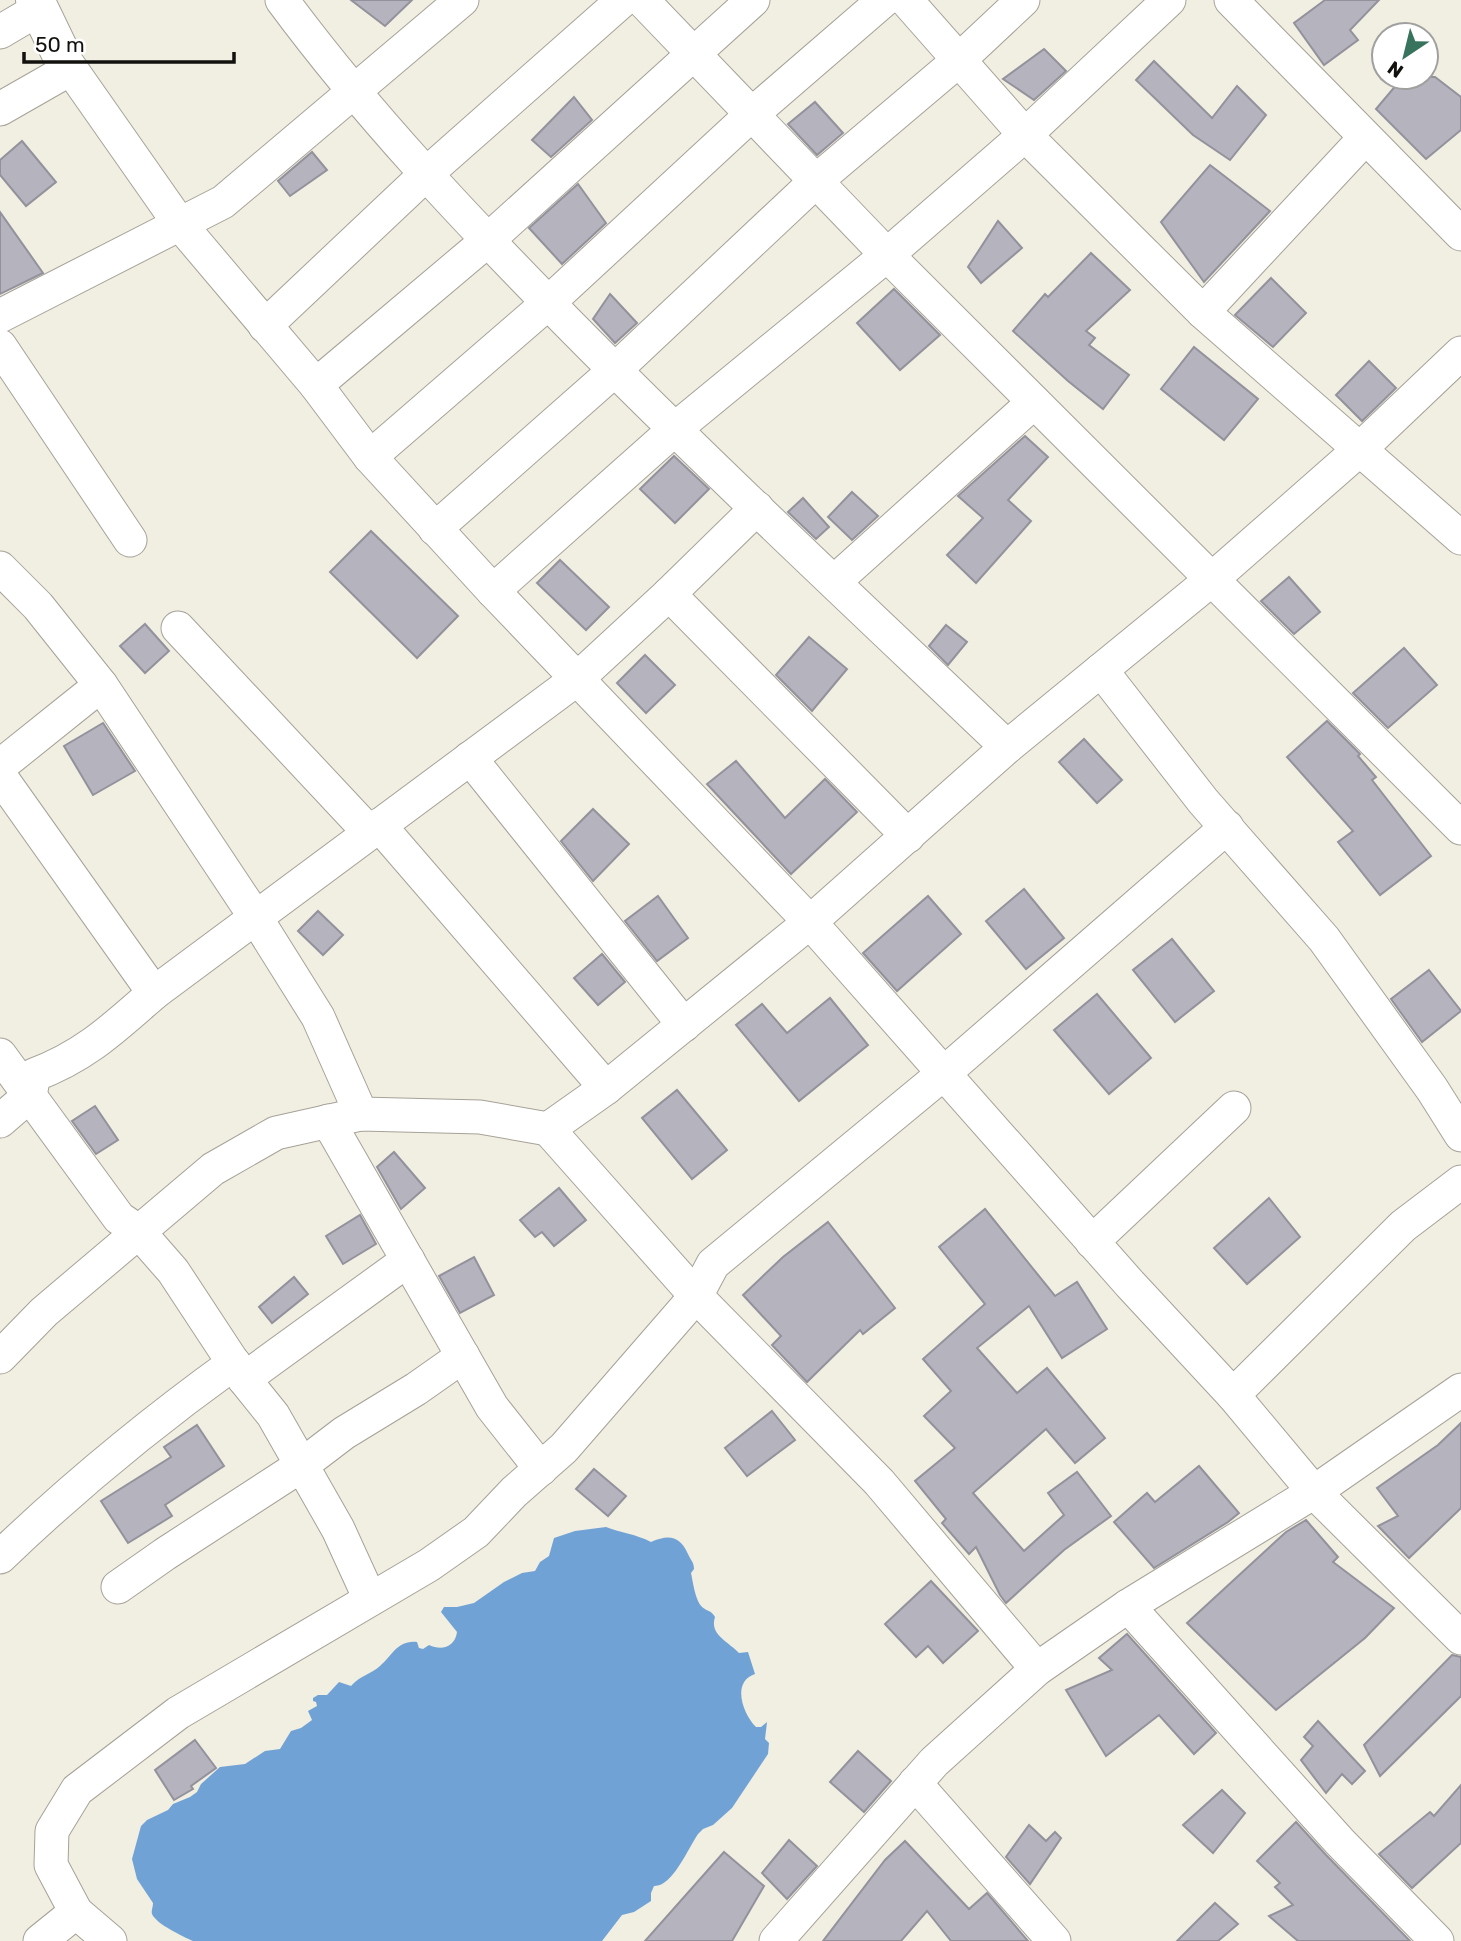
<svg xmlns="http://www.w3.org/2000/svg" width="1461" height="1941" font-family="Rubik,sans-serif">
  <rect width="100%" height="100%" fill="#f1eee2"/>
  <path fill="#71a2d5" d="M606,1527C621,1533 636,1534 651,1542C669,1534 680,1536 688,1554C691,1561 694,1562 694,1569L691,1573C693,1582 695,1600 702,1607C708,1612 711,1610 715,1617C709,1635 729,1642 739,1653L748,1652L755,1674C731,1682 743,1714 756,1727H761L767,1722L765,1739L769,1743L768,1754L732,1808L713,1825L703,1829L698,1834C688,1849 672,1887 654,1886L651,1893V1901L634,1912L622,1915L602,1941H193C184,1937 156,1924 152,1914C151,1911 153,1907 153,1903L137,1879L132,1859L141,1826L147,1820L168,1810L173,1804L190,1797L197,1792L201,1784L220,1767L245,1764L265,1751L280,1749L291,1731L301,1728L312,1720L308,1711L317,1706L316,1702L313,1701V1698L318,1695H327L339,1682L351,1686C361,1675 371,1674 380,1666C392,1656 397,1640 417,1642L419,1648L423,1649L429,1645C442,1651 455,1647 457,1632L441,1612L444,1607H457L474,1603L504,1582L522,1573L535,1571L540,1562L549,1556L554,1538L575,1531Z"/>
  <g fill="#b5b3be" stroke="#93929c" stroke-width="2">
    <path d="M351,0H412L385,26Z"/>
    <path d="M1325,0H1379L1350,30L1358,40L1324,65L1294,23Z"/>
    <path d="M1044,49L1066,71L1034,100L1003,79Z"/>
    <path d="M1154,61L1212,118L1237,86L1266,115L1230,160L1193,135L1136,80Z"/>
    <path d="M1403,77H1435L1461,97V130L1426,159L1376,109Z"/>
    <path d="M574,97L592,120L551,157L532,140Z"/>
    <path d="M815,102L843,133L817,155L788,124Z"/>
    <path d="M22,141L56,182L26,206L0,175V160Z"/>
    <path d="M312,152L327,170L290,196L278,181Z"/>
    <path d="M1210,165L1270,211L1204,282L1161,222Z"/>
    <path d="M578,184L606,223L562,264L529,228Z"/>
    <path d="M0,212L43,273L0,294Z"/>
    <path d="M998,221L1022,248L981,283L968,267Z"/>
    <path d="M1091,253L1130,290L1086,331L1095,338L1089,345L1129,375L1103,409L1068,381L1013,331L1045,294L1048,297Z"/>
    <path d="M1271,278L1306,313L1273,347L1235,315Z"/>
    <path d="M894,289L940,335L900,370L857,323Z"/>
    <path d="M610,294L637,323L615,343L593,319Z"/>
    <path d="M1194,347L1258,399L1224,440L1161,389Z"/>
    <path d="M1369,361L1396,388L1362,421L1336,395Z"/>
    <path d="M1025,436L1048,457L1008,500L1031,521L976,583L947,555L983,518L958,496Z"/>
    <path d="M674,456L709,489L675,523L640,489Z"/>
    <path d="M852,492L878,516L852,540L828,517Z"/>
    <path d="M803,498L829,527L816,539L788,512Z"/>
    <path d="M371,531L458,616L417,658L330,572Z"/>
    <path d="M560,560L609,607L586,630L537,583Z"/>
    <path d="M1289,577L1320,612L1294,634L1261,601Z"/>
    <path d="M145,624L169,651L145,673L120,646Z"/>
    <path d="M946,625L967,642L948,665L929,646Z"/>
    <path d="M809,637L847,669L812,711L776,675Z"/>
    <path d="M1404,648L1437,685L1388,728L1353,693Z"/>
    <path d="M645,655L675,685L646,713L617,683Z"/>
    <path d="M1327,721L1360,754L1358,756L1376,777L1372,780L1431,856L1380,895L1338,842L1353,831L1287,757Z"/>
    <path d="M103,723L135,771L93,795L64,746Z"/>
    <path d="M1084,739L1122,780L1097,803L1059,762Z"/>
    <path d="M736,761L785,818L825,779L857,812L791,874L707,784Z"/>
    <path d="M593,809L629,844L593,881L561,841Z"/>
    <path d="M1024,889L1064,938L1026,969L986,921Z"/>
    <path d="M658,896L688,938L657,961L625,921Z"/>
    <path d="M928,896L961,934L897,991L863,953Z"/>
    <path d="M318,911L343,935L323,955L298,931Z"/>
    <path d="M1172,939L1214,991L1175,1022L1133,970Z"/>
    <path d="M602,954L625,982L598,1005L574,978Z"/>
    <path d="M1429,970L1461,1011L1422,1042L1391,999Z"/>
    <path d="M1097,994L1151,1058L1109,1094L1054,1030Z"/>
    <path d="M830,998L868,1045L799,1101L736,1025L762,1004L787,1033Z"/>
    <path d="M677,1090L727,1150L692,1179L642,1118Z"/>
    <path d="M95,1106L118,1140L96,1154L72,1121Z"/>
    <path d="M394,1152L425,1188L401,1209L377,1167Z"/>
    <path d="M559,1188L586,1220L554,1246L542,1232L535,1237L520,1220Z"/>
    <path d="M1269,1198L1300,1237L1247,1284L1214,1248Z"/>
    <path d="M985,1209L1055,1296L1077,1282L1107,1329L1062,1358L1029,1306L977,1348L1017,1393L1047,1368L1105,1438L1075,1463L1046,1429L973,1493L1024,1551L1064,1515L1048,1493L1077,1472L1111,1516L1064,1550L1006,1603L1000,1595L976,1547L969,1554L942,1523L946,1519L915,1481L955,1448L924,1416L951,1391L923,1359L985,1304L939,1247Z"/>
    <path d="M360,1215L376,1244L343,1264L326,1236Z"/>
    <path d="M828,1222L895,1308L863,1334L860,1330L807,1382L772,1345L781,1336L743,1295L783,1257Z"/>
    <path d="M474,1257L494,1295L460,1313L439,1276Z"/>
    <path d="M294,1277L308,1294L272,1323L259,1307Z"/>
    <path d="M772,1411L795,1440L747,1476L725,1448Z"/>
    <path d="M1461,1423V1508L1409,1558L1378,1526L1398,1516L1377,1488L1438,1445Z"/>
    <path d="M197,1425L224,1466L165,1505L172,1516L128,1543L101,1501L171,1457L164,1447Z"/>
    <path d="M1199,1466L1239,1513L1228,1522L1154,1568L1114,1522L1147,1493L1155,1502Z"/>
    <path d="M594,1469L626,1496L608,1516L576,1489Z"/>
    <path d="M1306,1520L1338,1557L1333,1562L1394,1608L1365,1638L1276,1710L1187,1623L1286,1532Z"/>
    <path d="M931,1581L978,1631L943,1663L928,1646L916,1657L885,1624Z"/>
    <path d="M1127,1634L1216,1733L1194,1754L1159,1715L1106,1756L1066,1690L1112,1670L1099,1658Z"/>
    <path d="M1452,1655L1461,1657V1696L1380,1776L1364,1745Z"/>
    <path d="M1318,1721L1365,1771L1352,1784L1342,1774L1326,1793L1301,1760L1313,1746L1304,1737Z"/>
    <path d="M195,1740L216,1768L191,1786L193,1789L174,1800L155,1770Z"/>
    <path d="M858,1751L891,1781L864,1812L830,1782Z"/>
    <path d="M1461,1785V1843L1412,1888L1379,1854L1430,1812L1434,1816Z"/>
    <path d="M1222,1790L1245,1813L1213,1853L1183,1825Z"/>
    <path d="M1296,1822L1326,1855L1410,1941H1298L1269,1916L1293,1905L1275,1887L1280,1883L1257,1861Z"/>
    <path d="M1029,1825L1046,1841L1055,1832L1061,1838L1030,1884L1006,1857Z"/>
    <path d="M789,1840L817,1866L787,1899L762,1873Z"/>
    <path d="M905,1841L969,1909L987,1893L1028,1941H951L927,1911L901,1941H823L885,1860Z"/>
    <path d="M724,1852L764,1886L732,1941H645Z"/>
    <path d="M1215,1903L1238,1924L1218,1941H1177Z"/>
  </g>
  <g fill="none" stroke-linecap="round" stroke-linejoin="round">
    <g stroke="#a6a298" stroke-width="35">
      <g id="minor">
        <path d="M282,0C367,115 466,219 566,321C709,466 859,606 1007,747"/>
        <path d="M642,0L887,255L1461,828"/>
        <path d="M906,0L1025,135L1203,312L1461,538"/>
        <path d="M1231,0L1461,234"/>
        <path d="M0,32L39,9"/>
        <path d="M62,56L179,223L316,385L370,457L493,591L810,922L1130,1284L1233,1395L1314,1492L1461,1638"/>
        <path d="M0,109L70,69"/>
        <path d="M1203,312L1365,138"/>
        <path d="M0,316L223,202L462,0"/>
        <path d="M265,326L425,175L623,0"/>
        <path d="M0,346L130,540"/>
        <path d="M316,385L488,240L753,0"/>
        <path d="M370,457L548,303L751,115L884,0"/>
        <path d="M435,529L615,370L816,181L959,60L1023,0"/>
        <path d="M0,568L38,606L101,685L256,918L318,1017L361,1114"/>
        <path d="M834,582L1034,402"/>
        <path d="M493,591L675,429L887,255L1025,135L1169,0"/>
        <path d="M669,594L908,836"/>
        <path d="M178,628L369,832"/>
        <path d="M1101,670L1203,801L1324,939L1432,1089L1461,1135"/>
        <path d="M470,758L684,1025"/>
        <path d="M0,766L101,685"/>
        <path d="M0,776L154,993"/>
        <path d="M379,825L606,1088"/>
        <path d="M0,1055L119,1218L138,1231L173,1271L244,1379L273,1415L338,1529L370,1599"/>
        <path d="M0,1121L30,1095L34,1075C85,1056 114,1028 154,993L577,679L669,594L757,508"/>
        <path d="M328,1121L492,1407L541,1469"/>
        <path d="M548,1129L696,1296L879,1482L1037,1669"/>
        <path d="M1092,1242L1234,1108"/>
        <path d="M0,1357L44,1312L213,1169L276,1133L361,1114L480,1117L548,1129L606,1088L810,922L1007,747L1211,580L1359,450L1461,353"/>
        <path d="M244,1379L408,1260"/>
        <path d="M1233,1395L1403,1226L1461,1182"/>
        <path d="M0,1557C73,1487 152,1422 234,1363"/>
        <path d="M118,1587L165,1554L302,1465L344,1433L416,1389L463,1356"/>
        <path d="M1128,1606L1340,1842L1437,1941"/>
        <path d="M915,1783L1054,1941"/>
        <path d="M40,1941L76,1912"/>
        <path d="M110,1941L76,1912L51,1865L52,1831L77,1790L178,1713L429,1565L476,1532L514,1492L564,1448L696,1296L713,1264L943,1074L1227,827"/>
        <path d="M776,1941L934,1762L1037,1669L1128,1606L1314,1492L1461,1390"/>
      </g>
    </g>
    <g stroke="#a6a298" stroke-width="40">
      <path id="major" d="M35,0L62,56"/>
    </g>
    <use href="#minor" stroke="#fff" stroke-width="33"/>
    <use href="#major" stroke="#fff" stroke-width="38"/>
  </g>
  <g transform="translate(1405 56) rotate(215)"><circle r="33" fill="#ffffff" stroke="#a0a09e" stroke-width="2"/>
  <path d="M0-5L12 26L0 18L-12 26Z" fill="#38735d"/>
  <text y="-10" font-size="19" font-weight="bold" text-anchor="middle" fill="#12110d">N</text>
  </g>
  <path d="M24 52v10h210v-10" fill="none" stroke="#12110d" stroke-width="3.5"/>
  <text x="35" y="52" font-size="21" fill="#12110d" stroke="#ffffff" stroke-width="5" paint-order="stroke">50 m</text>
</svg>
